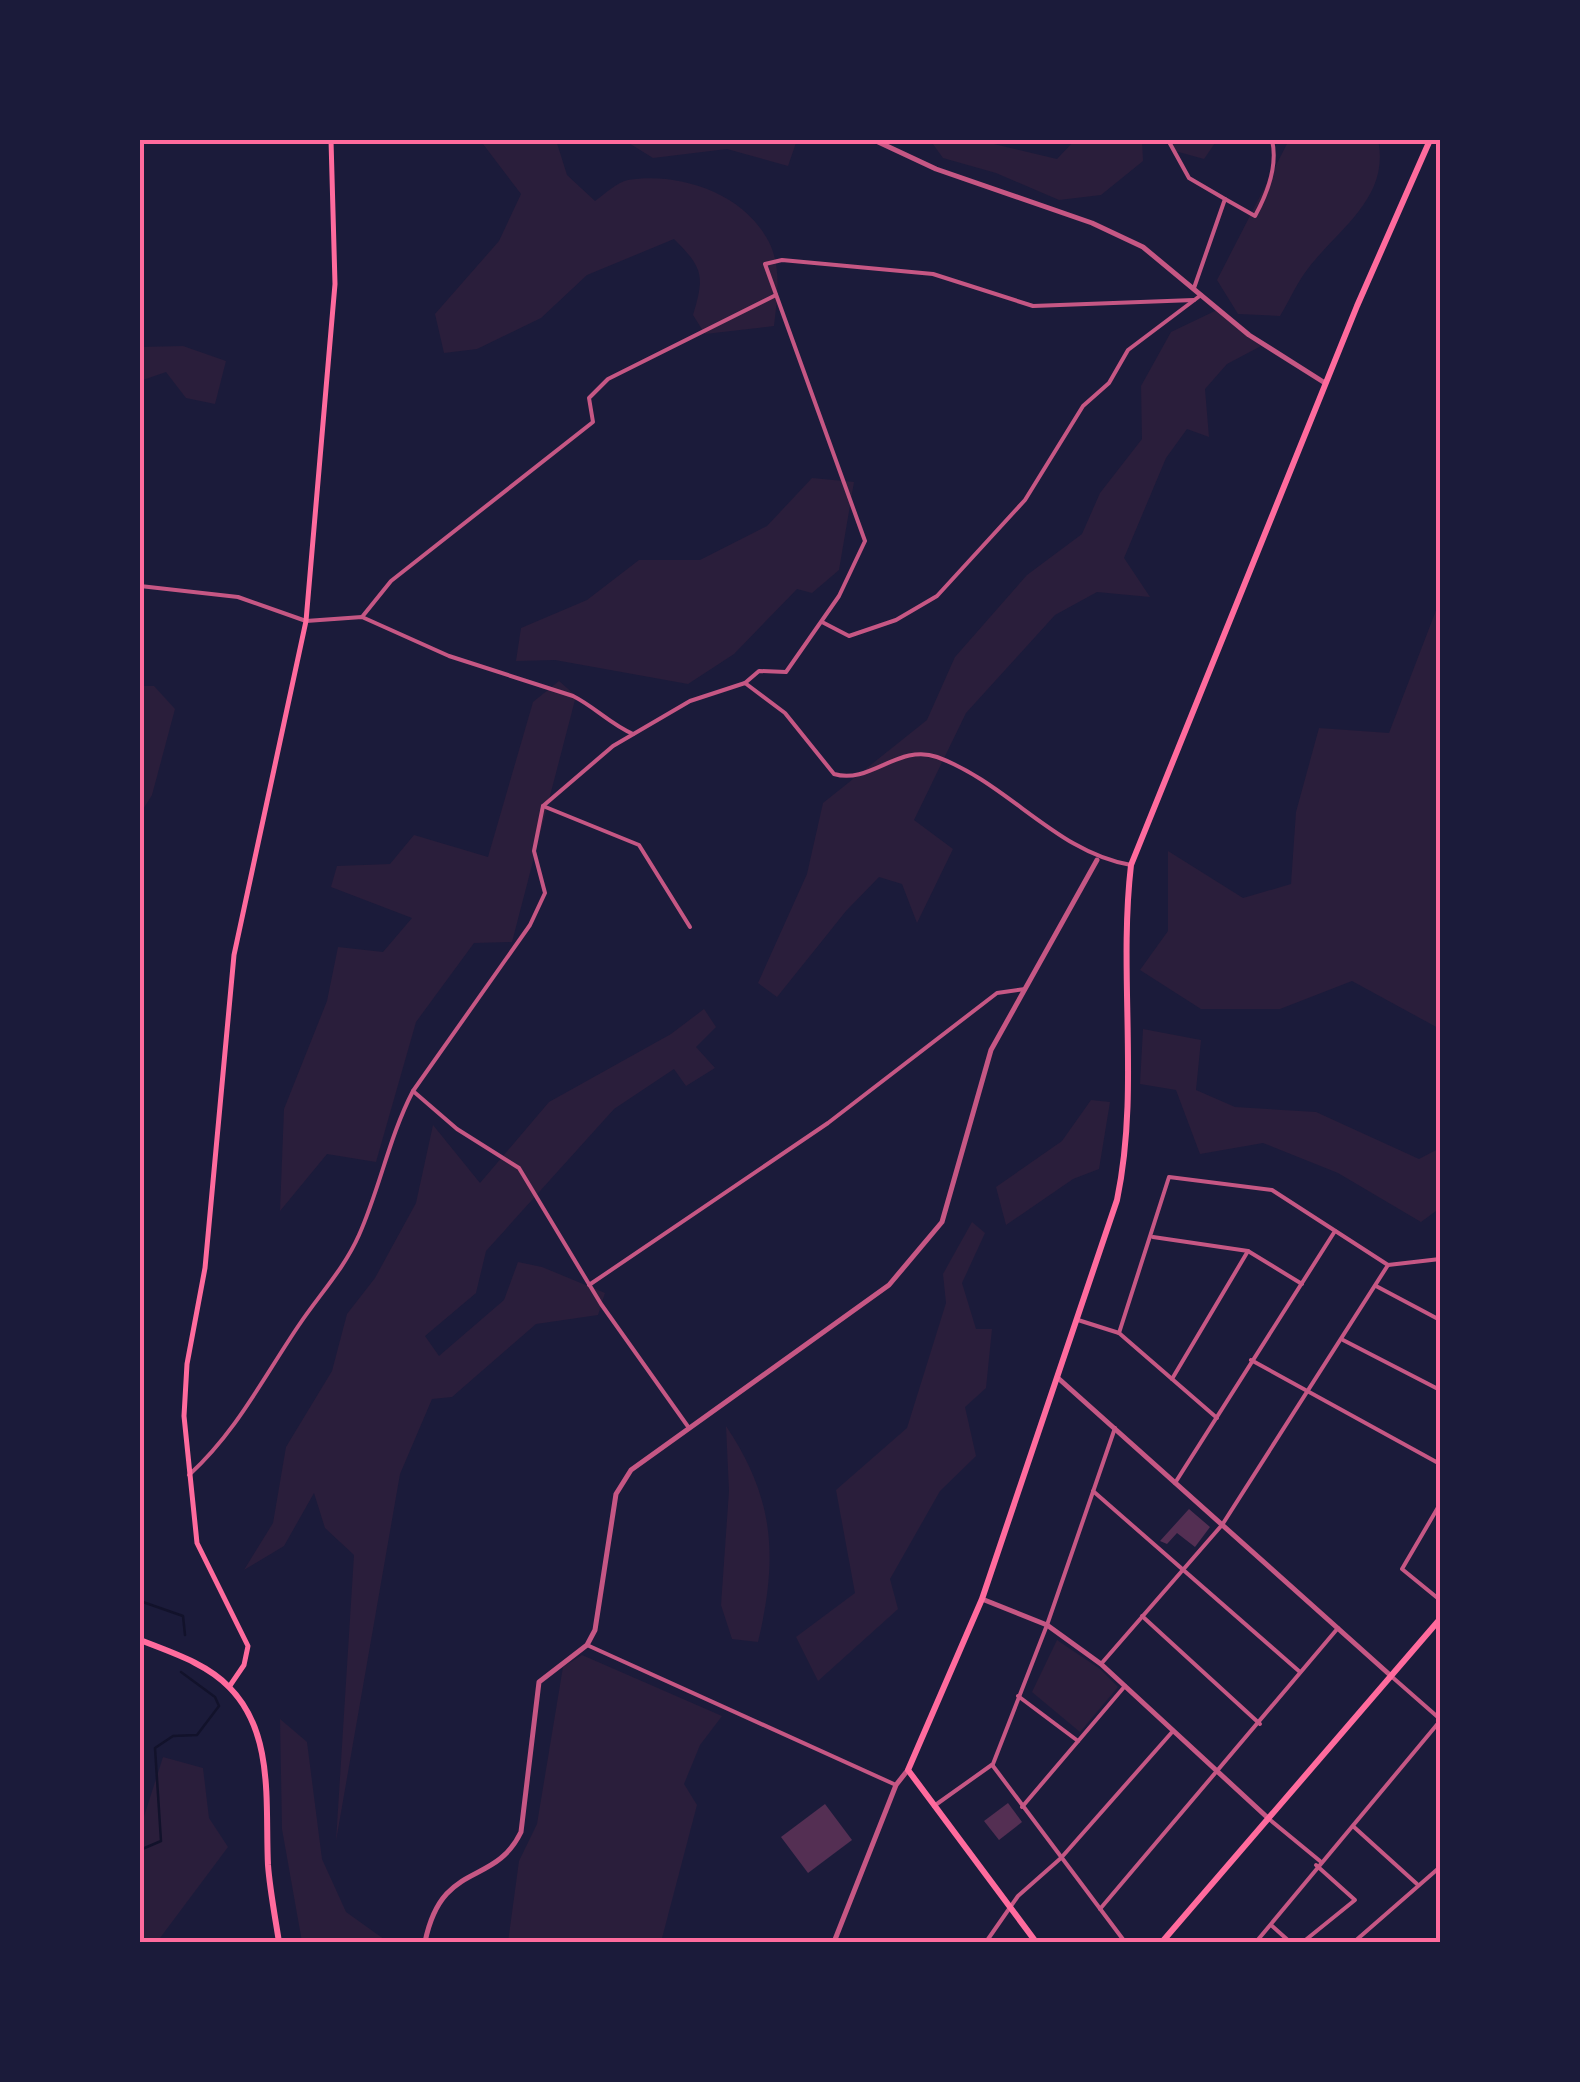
<svg xmlns="http://www.w3.org/2000/svg" width="1580" height="2082" font-family="'PT Sans Narrow',sans-serif">
  <rect width="100%" height="100%" fill="#1b1b3a"/>
  <g fill="#2a1e3b">
    <path d="M480,140H556L567,175L595,201C605,194 617,182 628,180C679,172 744,193 769,242C782,268 777,299 774,326L705,334L693,315C705,275 703,268 674,239L587,275L541,318L477,349L444,353L435,314L499,241L521,194Z"/>
    <path d="M624,140H797L788,166L727,149L653,158Z"/>
    <path d="M930,140H977L1057,159L1075,140H1142L1143,161L1101,195L1059,200L996,173L943,158Z"/>
    <path d="M1172,140H1217L1204,159L1175,151Z"/>
    <path d="M1289,140H1378C1391,200 1333,232 1304,274C1295,287 1288,303 1280,316L1238,314L1217,280Z"/>
    <path d="M1217,310L1261,346L1227,364L1205,389L1209,437L1187,429L1166,458L1124,558L1150,597L1097,592L1055,615L966,713L914,820L953,849L917,923L902,884L879,877L846,911L777,997L758,983L807,874L823,803L927,720L955,657L1027,575L1082,534L1100,493L1142,439L1141,386L1171,332Z"/>
    <path d="M183,346L226,361L215,404L186,398L166,372L140,381V347Z"/>
    <path d="M812,478L854,482L839,570L812,593L797,589L734,654L688,684L555,660L516,661L521,628L587,600L639,560H700L767,526Z"/>
    <path d="M1440,600V1029L1352,981L1280,1009H1201L1140,970L1168,931V851L1243,898L1291,884L1296,812L1319,728L1389,733Z"/>
    <path d="M559,681L576,696L512,942L474,943L416,1022L376,1162L327,1154L280,1211L284,1109L327,1001L338,947L383,952L412,918L331,887L337,866L390,864L414,835L488,857L533,702Z"/>
    <path d="M140,686H154L175,709L152,795L140,814Z"/>
    <path d="M704,1009L716,1027L696,1047L715,1068L686,1086L674,1069L614,1109L486,1251L476,1293L425,1336L439,1356L504,1300L518,1262L542,1267L605,1293L598,1315L536,1324L452,1397L432,1399L400,1474L336,1841L354,1555L325,1528L314,1493L284,1546L244,1570L273,1523L286,1447L332,1371L347,1314L375,1278L416,1203L433,1125L480,1183L549,1102L671,1034Z"/>
    <path d="M1143,1029L1201,1040L1196,1090L1235,1107L1316,1112L1419,1159L1440,1148V1208L1421,1222L1338,1173L1263,1143L1200,1154L1176,1090L1140,1084Z"/>
    <path d="M1091,1100L1110,1102L1099,1169L1073,1179L1006,1225L996,1187L1062,1141Z"/>
    <path d="M972,1222L985,1233L962,1283L976,1329H992L986,1388L965,1407L976,1456L940,1491L890,1579L898,1609L818,1681L796,1637L855,1593L836,1490L907,1428L946,1303L943,1274Z"/>
    <path d="M726,1426C775,1499 778,1558 758,1642L732,1639L721,1605L729,1491Z"/>
    <path d="M1057,1640L1100,1669L1118,1687L1080,1732L1032,1692Z"/>
    <path d="M582,1655L722,1716L700,1745L684,1784L697,1805L661,1942H508L519,1861L537,1824L563,1667Z"/>
    <path d="M280,1719L307,1742L322,1859L346,1912L388,1942H302L282,1829Z"/>
    <path d="M163,1757L203,1768L209,1818L228,1847L157,1942H140V1829Z"/>
  </g>
  <g fill="none" stroke-linecap="round" stroke-linejoin="round">
    <g stroke="#12122b" stroke-width="2.5">
      <path d="M140,1601L183,1616L185,1635"/>
      <path d="M140,1850L161,1841L155,1748L173,1736L197,1735L219,1706L215,1697L181,1672"/>
    </g>
  </g>
  <g fill="#542f53">
    <path d="M1189,1509L1210,1527L1195,1547L1177,1533L1167,1544L1160,1541Z"/>
    <path d="M1008,1803L1022,1822L999,1840L984,1821Z"/>
    <path d="M825,1804L852,1840L808,1873L781,1837Z"/>
  </g>
  <g fill="none" stroke-linecap="round" stroke-linejoin="round">
    <g stroke="#c65784" stroke-width="4">
      <path d="M1168,140L1189,178L1225,199L1194,288"/>
      <path d="M1225,199L1255,216C1267,194 1278,165 1272,140"/>
      <path d="M140,586L238,597L306,621L362,617L449,656L573,696C595,707 610,724 633,734"/>
      <path d="M362,617L391,581L593,422L589,398L608,379L776,295"/>
      <path d="M822,622L849,636L896,620L937,596L1025,500L1083,406L1109,383L1128,350L1201,295"/>
      <path d="M745,683L759,671L786,672L839,596L865,541L765,264L782,260L933,274L1033,306L1194,300"/>
      <path d="M543,806L639,845L690,927"/>
      <path d="M413,1091L457,1129L519,1168L601,1304L689,1428"/>
      <path d="M1153,1237L1248,1251L1302,1284"/>
      <path d="M589,1285L828,1123L997,993L1025,989"/>
      <path d="M1376,1286L1440,1320"/>
      <path d="M1078,1320L1119,1333L1217,1418"/>
      <path d="M1119,1333L1169,1177L1272,1190L1388,1265L1440,1259"/>
      <path d="M1343,1340L1440,1390"/>
      <path d="M1251,1360L1440,1464"/>
      <path d="M1172,1379L1248,1251"/>
      <path d="M189,1475C237,1431 263,1378 299,1325C319,1295 344,1269 359,1235C380,1188 389,1137 413,1091L530,925L545,893L534,851L543,806L613,746L690,701L745,683L785,713L834,774C870,785 899,743 937,757C1008,783 1057,853 1131,865"/>
      <path d="M1175,1483L1335,1231"/>
      <path d="M1093,1491L1300,1672"/>
      <path d="M1440,1504L1402,1569L1440,1600"/>
      <path d="M1142,1616L1260,1724"/>
      <path d="M587,1645L896,1785"/>
      <path d="M1101,1664L1222,1525L1388,1265"/>
      <path d="M1391,1676L1440,1719"/>
      <path d="M1018,1696L1078,1741"/>
      <path d="M993,1766L1125,1942"/>
      <path d="M934,1806L993,1764L1047,1625L1115,1428"/>
      <path d="M1022,1807L1125,1686"/>
      <path d="M1269,1819L1320,1861"/>
      <path d="M1354,1827L1417,1884"/>
      <path d="M1100,1909L1338,1628"/>
      <path d="M1271,1925L1290,1942"/>
      <path d="M986,1942L1018,1896L1061,1858L1173,1731"/>
      <path d="M1256,1942L1440,1721"/>
      <path d="M1303,1942L1355,1900L1316,1865"/>
      <path d="M1354,1942L1440,1867"/>
    </g>
    <g stroke="#c65784" stroke-width="5">
      <path d="M874,140L936,169L1092,223L1143,247L1249,335L1325,383"/>
      <path d="M1058,1378L1390,1675"/>
      <path d="M982,1599L1047,1625L1101,1664L1269,1819"/>
      <path d="M425,1942C442,1859 494,1888 521,1832L539,1682L587,1645L595,1630L616,1494L631,1470L889,1285L942,1222L991,1050L1097,860"/>
      <path d="M834,1942L896,1785L907,1771"/>
    </g>
    <path stroke="#ff6b9d" stroke-width="5" d="M229,1687L244,1665L248,1646L197,1543L184,1416L187,1364L205,1268L234,955L306,621L335,284L331,140"/>
    <g stroke="#ff6b9d" stroke-width="6">
      <path d="M140,1640C170,1652 206,1663 229,1687C275,1733 265,1805 268,1865C270,1891 275,1916 279,1942"/>
      <path d="M1036,1942L908,1770L982,1599L1117,1200C1140,1090 1118,977 1131,865L1357,306L1430,140"/>
      <path d="M1162,1942L1440,1619"/>
    </g>
  </g>
  <rect width="1580" height="2082" fill="none" stroke="#1b1b3a" stroke-width="285"/>
  <rect x="142" y="142" width="1296" height="1798" fill="none" stroke="#ff6b9d" stroke-width="4"/>
</svg>
